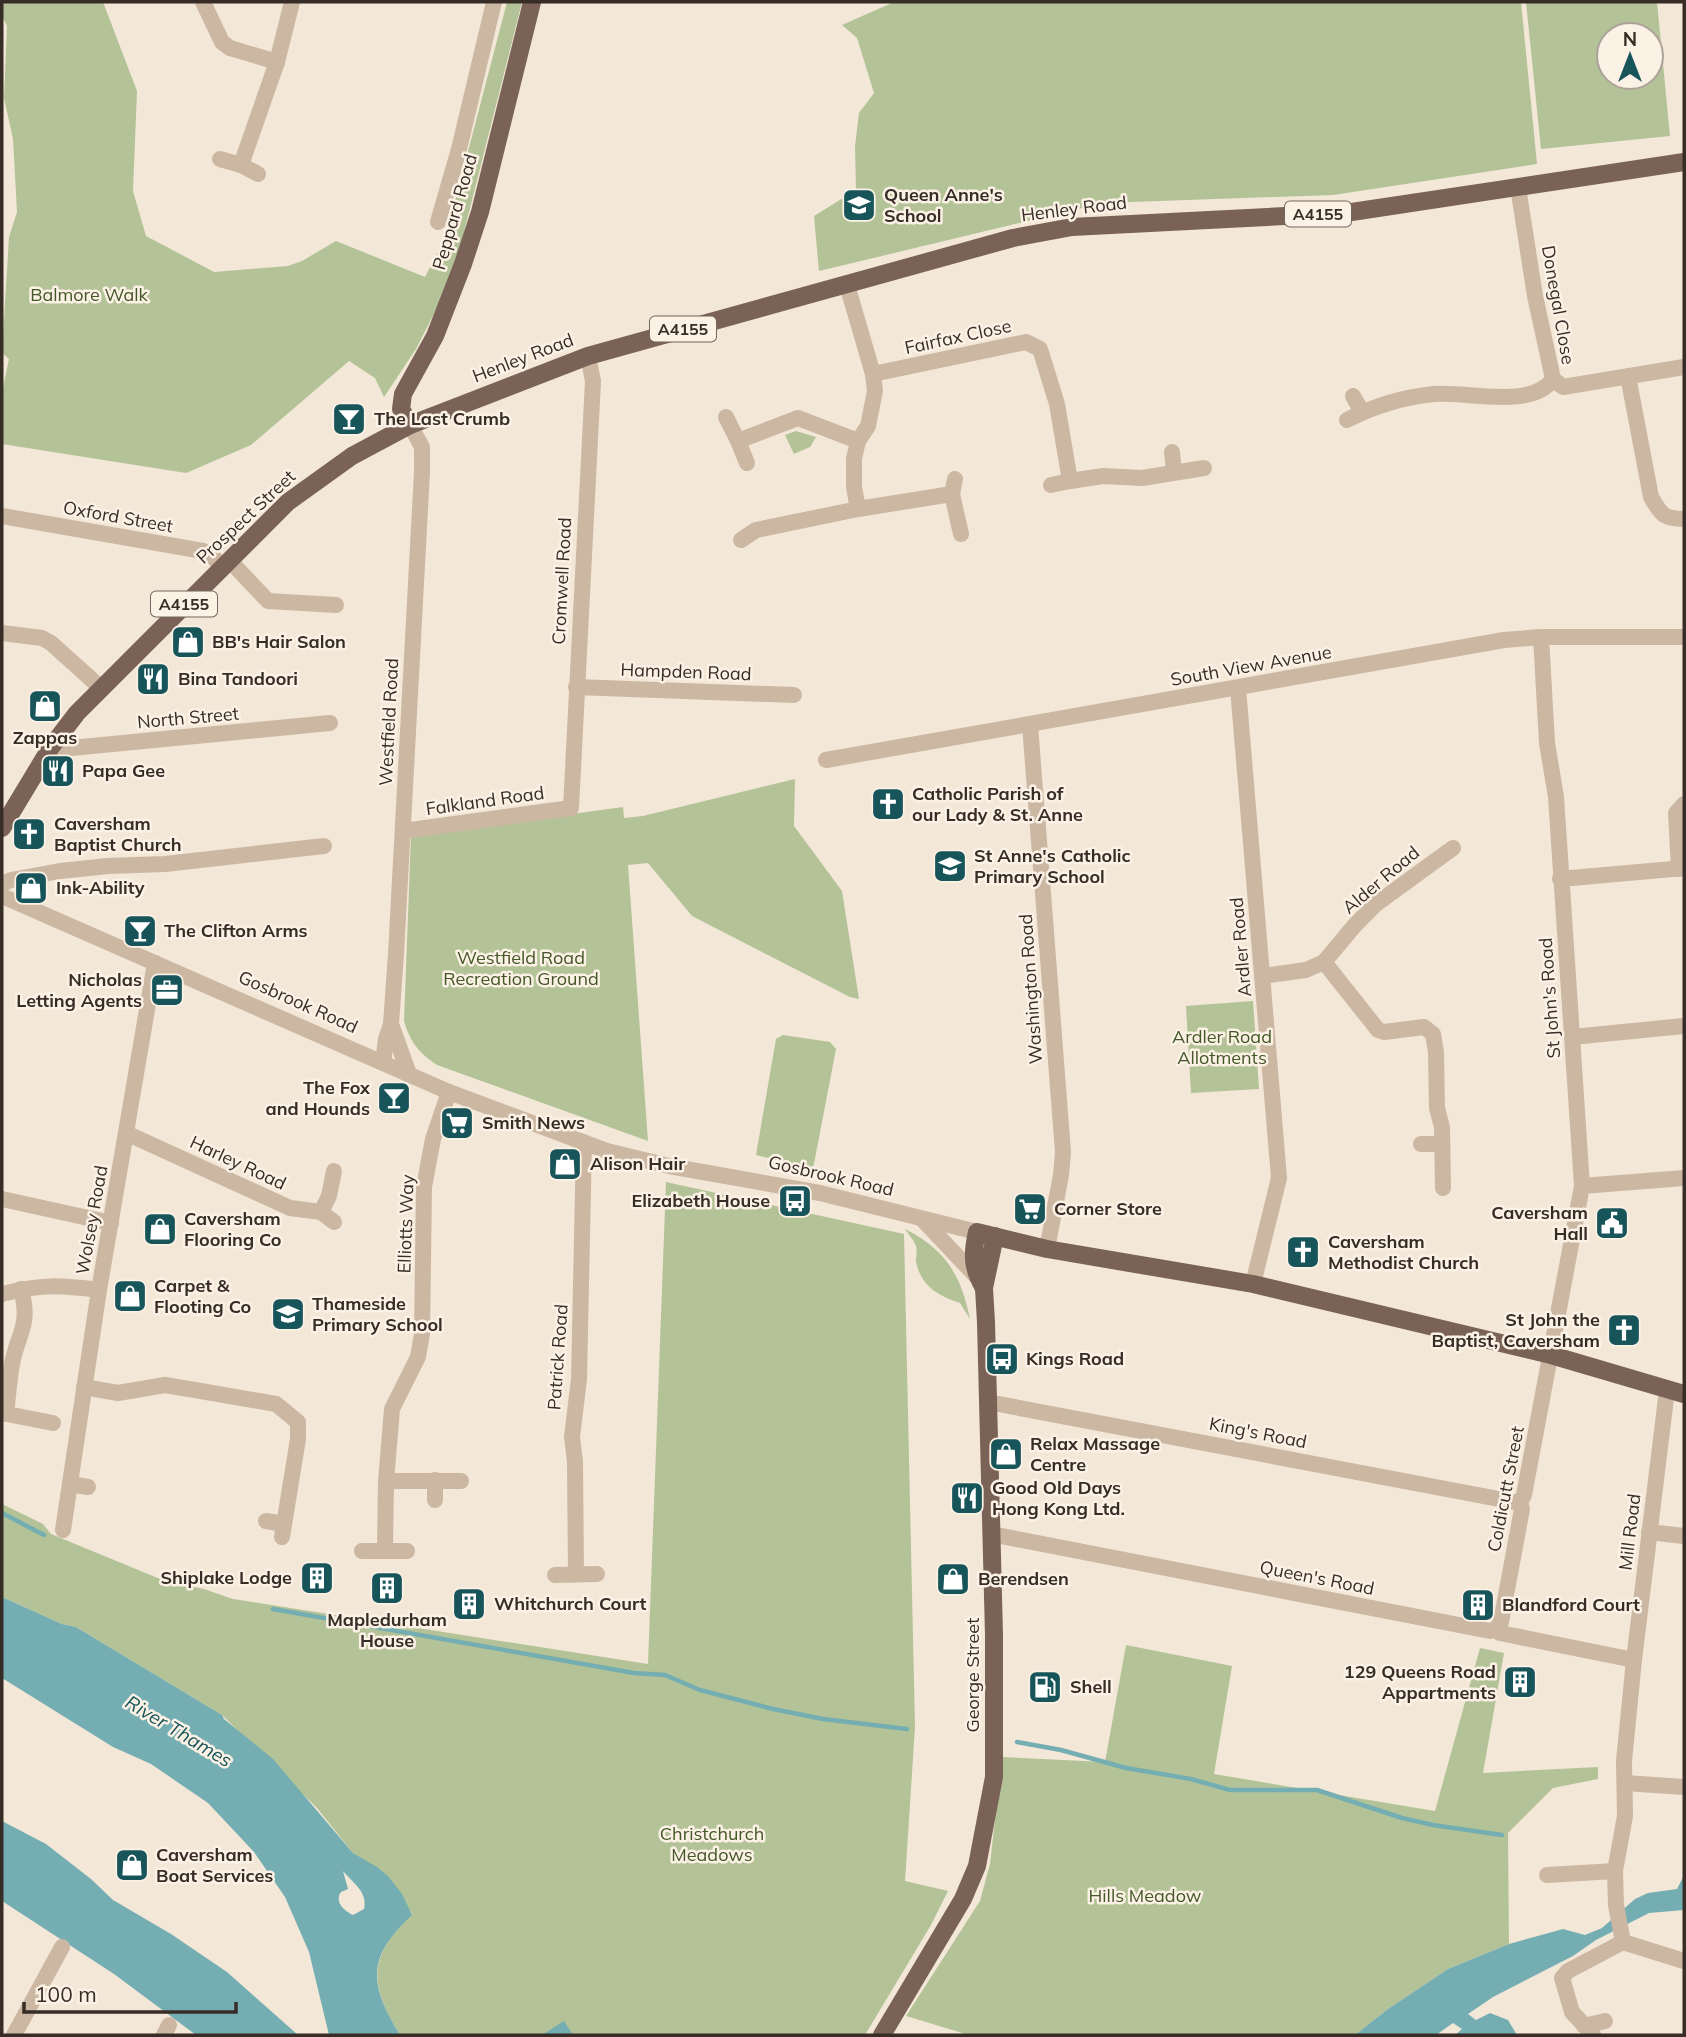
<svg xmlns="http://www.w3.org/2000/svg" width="1686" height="2037" font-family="Mulish,sans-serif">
  <rect width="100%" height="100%" fill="#f3e7d8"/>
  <g fill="#b3c397" fill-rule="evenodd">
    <path d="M2,2H103L137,91L133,191L146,236L214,272L288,266L302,261L336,241L425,277L446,236L507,2H522L462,240L446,290L416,349L384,397L375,378L349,361L251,445L186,473L2,444V393L9,359L2,353L9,237L17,212L13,139L4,98L7,26L2,16Z"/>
    <path d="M894,2H1521L1537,164L1333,195L1103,203L819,271L814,216L856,190L855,146L859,113L874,93L857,38L842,25Z"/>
    <path d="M1526,2H1657L1670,136L1541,149ZM1609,35H1651V77H1609Z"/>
    <path d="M796,431L816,437L810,447L794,454L785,435Z"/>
    <path d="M795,779L794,826L842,891L859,999L850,997L692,916L648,863L628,865L648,1141L437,1065C419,1053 410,1042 404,1021L411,836L623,807L624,818L643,816Z"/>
    <path d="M1253,1001L1259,1089L1191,1093L1186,1006Z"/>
    <path d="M783,1035L830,1042L836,1049L813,1169L756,1155L776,1039Z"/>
    <path d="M666,1182L904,1234L915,1727L905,1881L948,1891L931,1925L865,2035H400C369,1984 367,1958 412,1914L364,1860L353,1853L317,1808L222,1715L76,1627L62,1624L2,1597V1504L43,1524L51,1534L97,1553L165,1581L204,1589L233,1599L648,1664Z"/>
    <path d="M905,1229C946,1250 961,1275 970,1319L960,1303C938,1296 920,1285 916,1261C916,1255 918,1249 915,1244C913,1239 908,1234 905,1229Z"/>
    <path d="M1126,1645L1232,1666L1214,1774L1435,1811L1480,1648L1504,1653L1483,1773L1598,1767V1779L1553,1788L1508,1833L1509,1944L1448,1969L1388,2009L1355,2035H969L906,2016L980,1901L990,1864L1002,1757L1105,1762Z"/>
  </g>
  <g fill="#75aeb2" fill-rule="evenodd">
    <path d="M2,1597L62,1624L76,1627L222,1715L224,1719L273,1759L353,1853L377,1867L388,1876L402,1894L412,1915C366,1958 369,1984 400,2035H329L309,1952L285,1897L254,1852L208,1803L151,1764L113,1747L2,1678ZM343,1871C353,1883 368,1892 364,1909L353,1915C344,1911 334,1902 341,1892L348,1889Z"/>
    <path d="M2,1821L46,1844L91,1879L113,1900L171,1934L227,1972L298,2035H196L114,1974L2,1901Z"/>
    <path d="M1684,1875V1910L1649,1913L1596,1940L1573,1956L1493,1997L1468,2014L1476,2020L1490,2013L1508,2020L1517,2035H1455L1462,2029L1453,2023L1436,2035H1355L1388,2009L1448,1969L1509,1944L1563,1929L1585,1935L1602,1928L1635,1899L1648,1893L1677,1889Z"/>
    <path d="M564,2021L573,2035H542Z"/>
  </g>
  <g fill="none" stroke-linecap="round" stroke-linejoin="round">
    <g stroke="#75aeb2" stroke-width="4.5">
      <path d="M2,1513L44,1535"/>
      <path d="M273,1609L634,1673L665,1675L700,1690L773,1709L823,1719L907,1729"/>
      <path d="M1017,1742L1061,1750L1126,1768L1191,1779L1230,1790H1317L1402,1818L1433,1825L1502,1835"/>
    </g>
    <g stroke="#ccb7a3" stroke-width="16">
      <path d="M203,2L222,42L230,48L277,62"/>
      <path d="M220,159L241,165"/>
      <path d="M258,174L241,165L277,62L292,2"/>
      <path d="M1518,187L1535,296L1553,379L1563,387L1684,367"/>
      <path d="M438,222L459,149L494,2"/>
      <path d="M847,285L873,374L875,391L868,426L858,441L854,459V487L858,509L952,494L955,479"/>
      <path d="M873,374L1026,342L1040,349L1057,404L1070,481L1103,476L1142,478L1204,468"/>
      <path d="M1628,376L1651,497C1661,514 1663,519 1684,519"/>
      <path d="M1353,396L1362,412"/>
      <path d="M726,417L738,441L798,418L858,441"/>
      <path d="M1347,420C1374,406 1404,397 1434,394C1467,391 1532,410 1553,379"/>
      <path d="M738,441L747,463"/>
      <path d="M1172,452L1174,472"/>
      <path d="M1051,485L1070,481"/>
      <path d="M952,494L961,534"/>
      <path d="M2,516L203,551L211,555L222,566"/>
      <path d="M741,540L756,530L858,509"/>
      <path d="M229,560L268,601L336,605"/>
      <path d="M2,633L42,638L51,643L101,688"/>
      <path d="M576,687L794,695"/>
      <path d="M1238,688L1279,1178L1253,1284"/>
      <path d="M1030,725L1063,1152L1061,1175L1047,1249"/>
      <path d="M51,747L61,749L330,723"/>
      <path d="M826,760L1504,640L1541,637H1684"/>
      <path d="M403,831L571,808L593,381L588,356"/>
      <path d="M1679,869L1676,813L1684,804"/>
      <path d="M1560,879L1684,868"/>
      <path d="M2,884L11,880L60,871L108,866L165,864L324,846"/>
      <path d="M2,896L449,1092L607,1151L669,1166L820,1193L977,1232"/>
      <path d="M1324,962L1378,1030L1384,1032L1424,1027L1433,1034L1436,1052L1437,1108L1442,1127L1443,1188"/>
      <path d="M1263,976L1306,970L1324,962L1355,925L1376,904L1453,848"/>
      <path d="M391,1024L409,1074"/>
      <path d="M1572,1037L1684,1026"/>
      <path d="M383,1063L386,1039L391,1024L396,954L422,472V447L410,425"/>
      <path d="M126,1133L290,1208L321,1212L334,1222"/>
      <path d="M1421,1144H1442"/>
      <path d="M1582,1186L1684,1178"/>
      <path d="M2,1199L111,1223"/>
      <path d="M321,1212L329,1196L334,1171"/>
      <path d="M923,1220L976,1276"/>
      <path d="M2,1294C42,1284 58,1285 99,1290"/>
      <path d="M84,1387L118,1393L165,1385L195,1390L276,1404L298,1422V1439L282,1537"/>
      <path d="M1667,1390L1634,1660L1624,1761L1625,1816L1615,1871L1616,1905L1623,1942L1684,1961"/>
      <path d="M988,1402L1520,1503"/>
      <path d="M2,1413L53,1423"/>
      <path d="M6,1414C8,1398 9,1381 12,1364C18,1332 31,1326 21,1289"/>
      <path d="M386,1481H461"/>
      <path d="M70,1484L88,1487"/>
      <path d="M435,1500V1480"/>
      <path d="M266,1521L284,1524"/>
      <path d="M63,1530L99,1290L155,963"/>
      <path d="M1649,1532L1684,1536"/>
      <path d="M991,1534L1490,1631L1496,1629L1500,1633L1634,1660"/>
      <path d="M362,1551H385"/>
      <path d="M407,1551H385L386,1481L392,1409L418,1357L422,1334L424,1187L433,1139L449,1092"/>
      <path d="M576,1574L575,1462L572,1437L579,1379L584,1142"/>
      <path d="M555,1575L597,1574"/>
      <path d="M1496,1629L1501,1622L1522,1509L1520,1503L1524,1495L1582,1186L1556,797L1547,743L1541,637"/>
      <path d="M1625,1783L1684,1787"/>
      <path d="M1547,1875L1615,1871"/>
      <path d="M1584,2026L1605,2021"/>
      <path d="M14,2035L62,1947"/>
      <path d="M164,2035L169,2025"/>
      <path d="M1593,2035L1572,2012L1562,1978L1568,1971L1623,1942"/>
    </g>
    <g stroke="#7a6356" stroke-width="18">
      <path d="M410,425L401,409L403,394L435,336L463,264L480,212L532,2"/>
      <path d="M2,828L51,747L77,713L288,502L352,456L410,425L588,356L1013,238L1072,227L1345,213L1684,162"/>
      <path d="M984,1288C972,1268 972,1254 977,1232L1047,1249L1253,1284L1551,1355L1684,1394"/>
      <path d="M882,2035L963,1899L977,1866L994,1777V1635L986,1322L984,1288L995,1236"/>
    </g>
  </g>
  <defs>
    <g id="school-square" transform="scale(1.75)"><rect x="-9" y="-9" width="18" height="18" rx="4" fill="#18555b" stroke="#fbf1e5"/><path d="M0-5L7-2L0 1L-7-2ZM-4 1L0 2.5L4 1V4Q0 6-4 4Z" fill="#fff"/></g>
    <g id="bar-square" transform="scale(1.75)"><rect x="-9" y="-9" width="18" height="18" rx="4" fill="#18555b" stroke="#fbf1e5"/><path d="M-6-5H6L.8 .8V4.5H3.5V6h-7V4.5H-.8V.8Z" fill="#fff"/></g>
    <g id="shop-square" transform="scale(1.75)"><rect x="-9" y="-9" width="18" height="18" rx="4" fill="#18555b" stroke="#fbf1e5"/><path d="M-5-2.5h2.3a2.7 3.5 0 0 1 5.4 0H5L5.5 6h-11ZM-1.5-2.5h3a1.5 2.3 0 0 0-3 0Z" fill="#fff"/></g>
    <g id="restaurant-square" transform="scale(1.75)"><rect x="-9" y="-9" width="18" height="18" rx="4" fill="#18555b" stroke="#fbf1e5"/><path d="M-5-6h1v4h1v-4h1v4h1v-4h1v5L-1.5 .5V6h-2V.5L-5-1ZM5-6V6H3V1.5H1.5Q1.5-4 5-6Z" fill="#fff"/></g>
    <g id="church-square" transform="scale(1.75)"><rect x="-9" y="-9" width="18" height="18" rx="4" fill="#18555b" stroke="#fbf1e5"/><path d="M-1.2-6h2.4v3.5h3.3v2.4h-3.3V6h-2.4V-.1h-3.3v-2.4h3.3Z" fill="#fff"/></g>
    <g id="office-square" transform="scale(1.75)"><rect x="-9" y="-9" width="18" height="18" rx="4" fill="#18555b" stroke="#fbf1e5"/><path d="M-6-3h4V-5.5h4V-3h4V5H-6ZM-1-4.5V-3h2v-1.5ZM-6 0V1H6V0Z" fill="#fff"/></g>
    <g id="supermarket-square" transform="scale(1.75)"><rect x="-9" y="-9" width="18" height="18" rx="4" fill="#18555b" stroke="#fbf1e5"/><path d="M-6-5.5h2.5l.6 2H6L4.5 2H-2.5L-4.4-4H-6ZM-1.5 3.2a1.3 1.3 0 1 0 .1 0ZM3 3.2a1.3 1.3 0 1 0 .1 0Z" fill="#fff"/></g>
    <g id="bus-square" transform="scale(1.75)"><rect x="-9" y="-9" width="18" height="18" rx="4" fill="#18555b" stroke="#fbf1e5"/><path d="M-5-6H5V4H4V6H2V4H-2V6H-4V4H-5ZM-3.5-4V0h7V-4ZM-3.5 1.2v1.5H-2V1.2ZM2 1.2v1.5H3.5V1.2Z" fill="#fff"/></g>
    <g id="civic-square" transform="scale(1.75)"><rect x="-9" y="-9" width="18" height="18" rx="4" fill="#18555b" stroke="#fbf1e5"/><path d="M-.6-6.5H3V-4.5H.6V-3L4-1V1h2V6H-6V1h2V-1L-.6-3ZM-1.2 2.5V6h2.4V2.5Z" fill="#fff"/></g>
    <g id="building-square" transform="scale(1.75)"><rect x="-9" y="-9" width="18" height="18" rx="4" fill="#18555b" stroke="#fbf1e5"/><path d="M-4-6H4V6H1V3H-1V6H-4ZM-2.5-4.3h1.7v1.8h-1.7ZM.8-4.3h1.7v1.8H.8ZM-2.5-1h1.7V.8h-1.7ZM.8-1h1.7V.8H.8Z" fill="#fff"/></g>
    <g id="fuel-square" transform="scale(1.75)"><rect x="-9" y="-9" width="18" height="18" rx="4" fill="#18555b" stroke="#fbf1e5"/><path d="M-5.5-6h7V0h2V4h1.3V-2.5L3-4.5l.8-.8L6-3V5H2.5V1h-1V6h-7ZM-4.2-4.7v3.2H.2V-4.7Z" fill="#fff"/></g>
  </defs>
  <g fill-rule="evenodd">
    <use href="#school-square" x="859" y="205"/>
    <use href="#bar-square" x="349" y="419"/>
    <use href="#shop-square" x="188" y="642"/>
    <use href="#restaurant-square" x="153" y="679"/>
    <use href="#shop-square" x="45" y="706"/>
    <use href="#restaurant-square" x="58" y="771"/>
    <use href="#church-square" x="888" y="804"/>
    <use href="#church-square" x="29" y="834"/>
    <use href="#school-square" x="950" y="866"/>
    <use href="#shop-square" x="31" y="888"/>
    <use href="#bar-square" x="140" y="931"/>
    <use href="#office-square" x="167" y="990"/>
    <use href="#bar-square" x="394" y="1098"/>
    <use href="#supermarket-square" x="457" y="1123"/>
    <use href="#shop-square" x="565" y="1164"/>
    <use href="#bus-square" x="795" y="1201"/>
    <use href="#supermarket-square" x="1030" y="1209"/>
    <use href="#civic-square" x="1612" y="1223"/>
    <use href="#shop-square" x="160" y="1229"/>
    <use href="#church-square" x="1303" y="1252"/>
    <use href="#shop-square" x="130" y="1296"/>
    <use href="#school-square" x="288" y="1314"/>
    <use href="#church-square" x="1624" y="1330"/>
    <use href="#bus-square" x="1002" y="1359"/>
    <use href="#shop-square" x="1006" y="1454"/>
    <use href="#restaurant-square" x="967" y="1498"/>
    <use href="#building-square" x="317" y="1578"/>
    <use href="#shop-square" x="953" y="1579"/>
    <use href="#building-square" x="387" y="1588"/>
    <use href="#building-square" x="469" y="1604"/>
    <use href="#building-square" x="1478" y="1605"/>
    <use href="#building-square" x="1520" y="1682"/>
    <use href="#fuel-square" x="1045" y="1687"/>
    <use href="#shop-square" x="132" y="1865"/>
  </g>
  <g text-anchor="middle" stroke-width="5" stroke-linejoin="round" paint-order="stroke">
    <g fill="#fbf1e5" stroke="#72675f" stroke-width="2">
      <rect x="1285" y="201.5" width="66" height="25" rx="5"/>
      <rect x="650" y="316.5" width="66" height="25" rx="5"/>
      <rect x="151" y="591.5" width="66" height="25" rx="5"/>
    </g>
    <g font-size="16" font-weight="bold" fill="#372c26">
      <text x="1318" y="220">A4155</text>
      <text x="683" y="335">A4155</text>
      <text x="184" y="610">A4155</text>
    </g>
    <g font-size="18" font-weight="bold" fill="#372c26" stroke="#fbf1e5" text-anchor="start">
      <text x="884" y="201">Queen Anne's<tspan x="884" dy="21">School</tspan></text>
      <text x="374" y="425">The Last Crumb</text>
      <text x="212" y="648">BB's Hair Salon</text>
      <text x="178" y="685">Bina Tandoori</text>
      <text x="45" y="744" text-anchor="middle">Zappas</text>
      <text x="82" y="777">Papa Gee</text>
      <text x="912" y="800">Catholic Parish of<tspan x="912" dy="21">our Lady &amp; St. Anne</tspan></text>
      <text x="54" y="830">Caversham<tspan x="54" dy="21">Baptist Church</tspan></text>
      <text x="974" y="862">St Anne's Catholic<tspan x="974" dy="21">Primary School</tspan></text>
      <text x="56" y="894">Ink-Ability</text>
      <text x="164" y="937">The Clifton Arms</text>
      <text x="142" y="986" text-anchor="end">Nicholas<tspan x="142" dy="21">Letting Agents</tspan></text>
      <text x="370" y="1094" text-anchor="end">The Fox<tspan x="370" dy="21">and Hounds</tspan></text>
      <text x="482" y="1129">Smith News</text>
      <text x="590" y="1170">Alison Hair</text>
      <text x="770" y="1207" text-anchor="end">Elizabeth House</text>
      <text x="1054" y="1215">Corner Store</text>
      <text x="1588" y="1219" text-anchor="end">Caversham<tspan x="1588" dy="21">Hall</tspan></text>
      <text x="184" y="1225">Caversham<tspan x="184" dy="21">Flooring Co</tspan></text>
      <text x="1328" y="1248">Caversham<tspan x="1328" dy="21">Methodist Church</tspan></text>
      <text x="154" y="1292">Carpet &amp;<tspan x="154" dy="21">Flooting Co</tspan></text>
      <text x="312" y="1310">Thameside<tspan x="312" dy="21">Primary School</tspan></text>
      <text x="1600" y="1326" text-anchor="end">St John the<tspan x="1600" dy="21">Baptist, Caversham</tspan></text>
      <text x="1026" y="1365">Kings Road</text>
      <text x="1030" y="1450">Relax Massage<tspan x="1030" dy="21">Centre</tspan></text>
      <text x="992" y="1494">Good Old Days<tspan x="992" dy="21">Hong Kong Ltd.</tspan></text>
      <text x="292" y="1584" text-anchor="end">Shiplake Lodge</text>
      <text x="978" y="1585">Berendsen</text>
      <text x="494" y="1610">Whitchurch Court</text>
      <text x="1502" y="1611">Blandford Court</text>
      <text x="387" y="1626" text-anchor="middle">Mapledurham<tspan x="387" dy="21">House</tspan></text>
      <text x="1496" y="1678" text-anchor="end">129 Queens Road<tspan x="1496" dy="21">Appartments</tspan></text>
      <text x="1070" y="1693">Shell</text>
      <text x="156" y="1861">Caversham<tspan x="156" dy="21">Boat Services</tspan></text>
    </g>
    <g font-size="18" fill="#372c26" stroke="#fbf1e5">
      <text transform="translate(1074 209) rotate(-7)" y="6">Henley Road</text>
      <text transform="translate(455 212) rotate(-74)" y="6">Peppard Road</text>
      <text transform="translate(1558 305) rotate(80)" y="6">Donegal Close</text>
      <text transform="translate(958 337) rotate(-12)" y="6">Fairfax Close</text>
      <text transform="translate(523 358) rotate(-21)" y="6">Henley Road</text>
      <text transform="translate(118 517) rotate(10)" y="6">Oxford Street</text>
      <text transform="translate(246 517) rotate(-43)" y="6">Prospect Street</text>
      <text transform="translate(562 581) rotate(-87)" y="6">Cromwell Road</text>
      <text transform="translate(1251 666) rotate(-10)" y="6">South View Avenue</text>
      <text transform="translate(686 672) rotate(2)" y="6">Hampden Road</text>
      <text transform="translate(188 718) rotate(-5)" y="6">North Street</text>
      <text transform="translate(389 722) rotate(-87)" y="6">Westfield Road</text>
      <text transform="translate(485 801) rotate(-8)" y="6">Falkland Road</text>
      <text transform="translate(1381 880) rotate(-40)" y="6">Alder Road</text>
      <text transform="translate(1241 947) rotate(-95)" y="6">Ardler Road</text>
      <text transform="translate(1031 989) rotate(-94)" y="6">Washington Road</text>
      <text transform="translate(1550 998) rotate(-94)" y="6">St John's Road</text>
      <text transform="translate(298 1002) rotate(24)" y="6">Gosbrook Road</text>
      <text transform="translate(238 1163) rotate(25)" y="6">Harley Road</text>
      <text transform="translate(831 1176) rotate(13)" y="6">Gosbrook Road</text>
      <text transform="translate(92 1220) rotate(-80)" y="6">Wolsey Road</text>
      <text transform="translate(406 1224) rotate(-88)" y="6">Elliotts Way</text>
      <text transform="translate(558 1357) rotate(-86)" y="6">Patrick Road</text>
      <text transform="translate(1258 1433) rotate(11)" y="6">King's Road</text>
      <text transform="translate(1506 1489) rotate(-79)" y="6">Coldicutt Street</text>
      <text transform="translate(1630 1532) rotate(-83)" y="6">Mill Road</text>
      <text transform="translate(1317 1578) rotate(11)" y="6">Queen's Road</text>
      <text transform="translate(973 1675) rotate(-90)" y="6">George Street</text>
    </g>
    <g font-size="18" fill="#445728" stroke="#fbf1e5">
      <text x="89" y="301">Balmore Walk</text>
      <text x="521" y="964">Westfield Road<tspan x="521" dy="21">Recreation Ground</tspan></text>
      <text x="1222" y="1043">Ardler Road<tspan x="1222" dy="21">Allotments</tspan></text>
      <text x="712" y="1840">Christchurch<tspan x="712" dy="21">Meadows</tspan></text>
      <text x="1145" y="1902">Hills Meadow</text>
    </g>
    <g font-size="19" font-style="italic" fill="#18555b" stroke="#fbf1e5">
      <text transform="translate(179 1731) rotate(31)" y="7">River Thames</text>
    </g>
  </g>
  <rect width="1686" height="2037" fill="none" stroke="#372c26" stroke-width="7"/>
  <g transform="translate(1630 56)"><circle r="33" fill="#fbf1e5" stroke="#ada299" stroke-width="2"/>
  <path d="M0-5L12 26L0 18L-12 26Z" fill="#18555b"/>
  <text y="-10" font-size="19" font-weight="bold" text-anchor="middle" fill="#372c26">N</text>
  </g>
  <path d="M24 2002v10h212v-10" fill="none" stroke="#372c26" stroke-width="3.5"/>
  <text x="35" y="2002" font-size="21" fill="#372c26" stroke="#fbf1e5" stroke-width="5" paint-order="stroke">100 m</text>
</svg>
